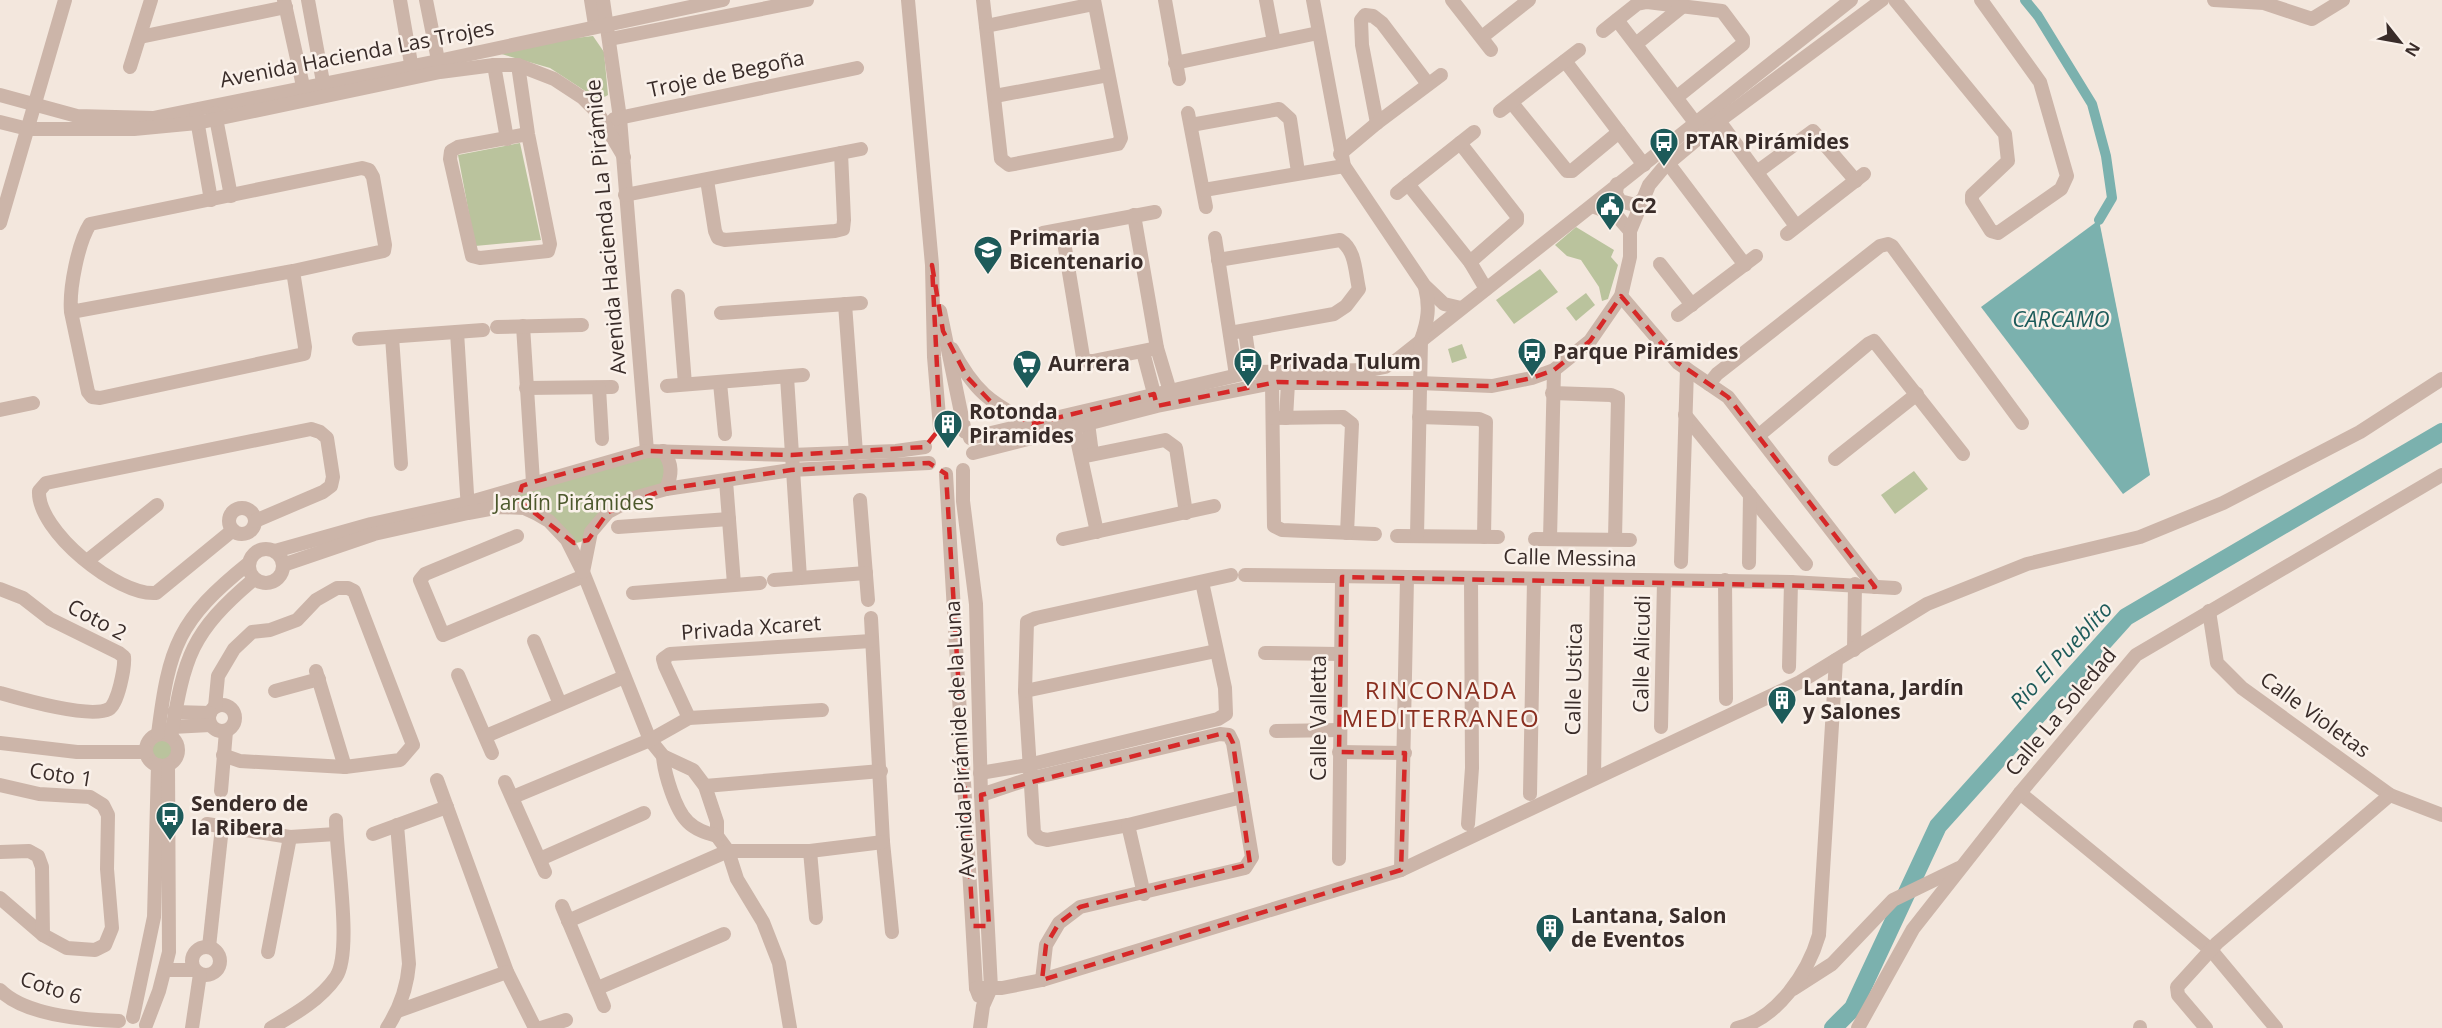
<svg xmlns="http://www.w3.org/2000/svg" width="2442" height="1028" font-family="'Open Sans',sans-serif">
  <rect width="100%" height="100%" fill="#f3e7dd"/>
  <g fill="#bac39d">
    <path d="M593,36L604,52L608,95L599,100L550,68L498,53V47Z"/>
    <path d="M520,143L541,240L475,246L458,155Z"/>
    <path d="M1576,227L1614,250L1611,257L1618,265L1608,299L1602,301L1599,287L1581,260L1567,256L1555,245Z"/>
    <path d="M1540,269L1558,292L1514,324L1496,300Z"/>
    <path d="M1586,293L1595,305L1576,321L1566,308Z"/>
    <path d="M1462,344L1467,358L1452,363L1448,349Z"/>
    <path d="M663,451L669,481C653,489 619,501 607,513C595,525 593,542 574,543L518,500L522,486Z"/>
    <path d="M1914,471L1928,489L1895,514L1881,495Z"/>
    <circle cx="162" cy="749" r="16"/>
  </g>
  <path fill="#7bb1ae" d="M2099,220L2150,475L2123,494L1981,307Z"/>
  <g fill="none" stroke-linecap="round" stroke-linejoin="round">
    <path stroke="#7bb1ae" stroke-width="10" d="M2025,0L2038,16L2092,104L2106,156L2112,198L2099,220"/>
    <path stroke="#7bb1ae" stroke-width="18" d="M1833,1028L1853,1008L1938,826L2126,617L2442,432"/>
    <g stroke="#ccb5a9" stroke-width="14">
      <path d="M284,0L305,95"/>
      <path d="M308,0L325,93"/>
      <path d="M400,0L413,75"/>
      <path d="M426,0L440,70"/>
      <path d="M591,0L595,25"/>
      <path d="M603,0L620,118L647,451"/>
      <path d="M908,0L932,265L934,357L940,428"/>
      <path d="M983,0L1001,159L1009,165L1118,144L1121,138L1094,0"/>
      <path d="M1165,0L1179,79"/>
      <path d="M1266,0L1274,42"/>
      <path d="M1313,0L1344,166L1424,285L1444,304L1461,308"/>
      <path d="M1452,0L1491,50"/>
      <path d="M1895,0L2005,134L2008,161L1972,195V201L1991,231L1998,233L2061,189L2067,176L2040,82L1981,0"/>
      <path d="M2214,0L2264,3L2312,19L2343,0"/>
      <path d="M1617,20L1700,129"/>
      <path d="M986,26L1094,4"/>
      <path d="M1603,31L1637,4L1647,2L1722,11L1743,39V44L1677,97"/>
      <path d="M140,37L286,7"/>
      <path d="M1482,37L1529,0"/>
      <path d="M610,39L807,0"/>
      <path d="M1636,44L1683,6"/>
      <path d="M1565,61L1644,165"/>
      <path d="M1175,63L1318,33"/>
      <path d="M494,65L507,139"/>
      <path d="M518,65L528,134L550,244L548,251L480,258L472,256L450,159L451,151L458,147L528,134"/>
      <path d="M130,67L151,0"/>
      <path d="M0,95L77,116L153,118L438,61L723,0"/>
      <path d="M995,96L1108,75"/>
      <path d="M1512,103L1567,171H1572L1619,132"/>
      <path d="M1500,111L1579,50"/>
      <path d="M215,113L231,196"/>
      <path d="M1188,113L1206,207"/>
      <path d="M196,114L211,200"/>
      <path d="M614,119L857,68"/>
      <path d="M1719,121L1796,226"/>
      <path d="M0,122L28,129H134L197,123L440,72L494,65H518L554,79L583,98L598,113L624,157"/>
      <path d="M1377,123L1362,45L1361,20L1365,15L1373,16L1382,23L1428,84"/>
      <path d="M1191,125L1279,109L1290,119L1298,172"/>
      <path d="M1460,143L1517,216V221L1470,262"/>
      <path d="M1340,154L1377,123L1441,75"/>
      <path d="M1668,163L1745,265"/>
      <path d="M1757,172L1813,131L1856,181"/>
      <path d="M707,180L715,231L718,238L725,240L835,231L843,229L844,220L841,153"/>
      <path d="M1408,184L1470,262L1486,289"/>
      <path d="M1617,184L1616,194L1620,201L1635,205L1642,200"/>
      <path d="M1204,190L1344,166"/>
      <path d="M1397,193L1474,132"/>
      <path d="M625,195L861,149"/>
      <path d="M1592,206L1616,215L1630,231"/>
      <path d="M1134,215L1157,348L1172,398"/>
      <path d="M0,223L65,0"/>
      <path d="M1062,230L1083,357L1087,361H1093L1157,348"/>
      <path d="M1043,233L1155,212"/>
      <path d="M1787,234L1864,174"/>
      <path d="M1215,238L1236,375"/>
      <path d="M1218,260L1340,240C1356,250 1355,272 1359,289L1346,306L1334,314L1230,333"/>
      <path d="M1660,264L1692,305"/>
      <path d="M678,296L685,384"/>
      <path d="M1621,296L1678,363L1728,397L1875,587"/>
      <path d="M845,304L856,453"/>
      <path d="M940,311L965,432"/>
      <path d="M71,312L293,271L384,251L385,245L373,177L369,170L362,168L90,224C78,243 69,289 71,312L88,392L92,397L100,398L304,354L305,347L293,271"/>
      <path d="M721,313L861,303"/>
      <path d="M1678,315L1756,256"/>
      <path d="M523,326L533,482"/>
      <path d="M497,327L582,325"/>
      <path d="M1245,331L1251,372"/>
      <path d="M457,332L468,510"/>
      <path d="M392,337L401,464"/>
      <path d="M359,339L483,330"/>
      <path d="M952,349C974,391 990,403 1032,424"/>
      <path d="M1143,352L1156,401"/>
      <path d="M787,377L800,578"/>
      <path d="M720,383L725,434"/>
      <path d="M1272,383L1274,526L1282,530L1375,534"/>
      <path d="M1709,384L1717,374L1880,246L1888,244L1892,246L2022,423"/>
      <path d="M667,386L803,375"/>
      <path d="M526,388L612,387"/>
      <path d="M599,388L602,439"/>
      <path d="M1552,393L1611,395L1618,398L1615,539"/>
      <path d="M0,410L33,403"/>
      <path d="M1685,415L1806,564"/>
      <path d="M1419,417L1479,419L1486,422L1484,537"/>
      <path d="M1273,418L1343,417L1352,424L1347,533"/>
      <path d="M1286,418L1288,383"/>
      <path d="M1088,423L1092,454"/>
      <path d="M1074,426L1097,532"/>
      <path d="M1758,436L1868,344L1874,341L1963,454"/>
      <path d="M970,438L1251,372L1370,370L1385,367L1398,359L1851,0"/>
      <path d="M663,451C673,464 672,475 666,489"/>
      <path d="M973,453L1157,406L1272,383H1419L1492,386L1532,378L1554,370L1590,341L1621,296L1630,257V231L1649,185L1664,167L1719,121L1882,0"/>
      <path d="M1081,457L1165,440L1176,448L1186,513"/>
      <path d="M1835,459L1917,394"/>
      <path d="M963,470V501L976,604L981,795L991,988L983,1006L980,1028"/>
      <path d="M946,474L976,988L979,996"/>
      <path d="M726,481L734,584"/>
      <path d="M860,500L868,600"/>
      <circle cx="242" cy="521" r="13"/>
      <path d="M618,527L729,519"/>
      <path d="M233,530L156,593C118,596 37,531 39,491L46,483L311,429L320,432L327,438L333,477L331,486L323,492L255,521"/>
      <path d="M517,536L425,574L420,580L443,635L584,576"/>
      <path d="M1397,536L1498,537"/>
      <path d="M1417,536L1421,340C1428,321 1430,307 1425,287"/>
      <path d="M1063,539L1214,506"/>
      <path d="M1535,539L1630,540"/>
      <path d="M1550,539L1554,370"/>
      <circle cx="266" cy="566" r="17"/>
      <path d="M275,551L371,524L467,503L647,451L791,455L896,451L925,447"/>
      <path d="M87,561L157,505"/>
      <path d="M1681,562L1687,369"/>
      <path d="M1749,563L1750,495"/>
      <path d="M283,565L374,534L468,513L500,507L524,508L537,514L549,521L567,540L583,572L650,740L663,756L693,770L705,786L717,822V836L728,851L737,879L763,922L779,963L790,1028"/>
      <path d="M583,572L591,532L608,512L634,498L666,489L791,470L929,463"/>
      <path d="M1231,575L1036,618L1027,622L1025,691L1034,833L1039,838L1047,840L1128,825L1242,797"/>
      <path d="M1245,575L1791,582L1895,588"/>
      <path d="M774,580L866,573"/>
      <path d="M1725,580L1726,699"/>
      <path d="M0,589L23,598L50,619L119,653L124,657C125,667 118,704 109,709C90,719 21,699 0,693"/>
      <path d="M633,593L760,583"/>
      <path d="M2209,611L2217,663L2242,688L2390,795L2442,815"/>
      <path d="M871,618L883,842L892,932"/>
      <path d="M534,641L560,704"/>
      <path d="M1854,650L1855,584"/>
      <path d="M1265,653L1340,654"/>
      <path d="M1789,667L1791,582"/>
      <path d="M316,671L345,767"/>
      <path d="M458,675L492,753"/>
      <path d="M275,691L319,679"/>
      <path d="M1025,691L1216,651"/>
      <circle cx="222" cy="718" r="13"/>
      <path d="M215,707L218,676L234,649L252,632L270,630L297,620L316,600L337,588H348L354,591L413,745L400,760L345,767L240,761L223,755"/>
      <path d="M174,712L210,713"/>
      <path d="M689,718L665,666L663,659L670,654L871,641"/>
      <path d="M172,727L210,725"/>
      <path d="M1661,727L1664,581"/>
      <path d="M1276,731L1340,730"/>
      <circle cx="162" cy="750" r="16"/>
      <path d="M158,734C169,646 178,620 249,563"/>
      <path d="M171,736C185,656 190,633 254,579"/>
      <path d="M486,736L624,677"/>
      <path d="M0,743L77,752H146"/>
      <path d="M1339,752L1405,753"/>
      <path d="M663,756C664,772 675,810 688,822C696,830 707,833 717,836"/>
      <path d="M980,773L1028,765L1218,719L1226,714L1225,688L1202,582"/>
      <path d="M1594,778L1597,580"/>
      <path d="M437,780L507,972L535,1028"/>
      <path d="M505,782L545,872"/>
      <path d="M0,785L39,794L90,797L103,805L108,815L107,869L112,928L105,945L95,950L67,948L43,935L0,898"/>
      <path d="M705,786L881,771"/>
      <path d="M221,791L226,731"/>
      <path d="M2020,793L2211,950L2276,1028"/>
      <path d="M1530,794L1534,580"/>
      <path d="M981,795L1029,779L1220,734L1229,735L1233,743L1252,857L1245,868L1080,907L1059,923L1046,945L1042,980"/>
      <path d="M513,797L650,740L689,718L822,710"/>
      <path d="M207,824L290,837L336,834"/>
      <path d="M1468,824L1472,768L1471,578"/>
      <path d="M1128,825L1144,894"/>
      <path d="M373,834L447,807"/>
      <path d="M810,851L816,918"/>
      <path d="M0,852L29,851L38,856L42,867L43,935"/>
      <path d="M540,859L644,813"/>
      <path d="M1339,859L1342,577"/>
      <path d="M1401,870L1407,578"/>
      <path d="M562,906L604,1006"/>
      <path d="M568,921L728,851H810L883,842"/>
      <path d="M209,947L222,827"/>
      <circle cx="206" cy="961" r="14"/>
      <path d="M268,952L290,837"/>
      <path d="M166,970H194"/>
      <path d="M598,988L724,934"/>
      <path d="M976,988H1002L1042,980L1401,870L1800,682L1927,604L2027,564L2140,537L2223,503L2360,432L2442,379"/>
      <path d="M1793,989L1832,964L1893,900L1959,868"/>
      <path d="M0,990C26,1016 84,1020 119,1021"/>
      <path d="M398,1011L507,972"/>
      <path d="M133,1017L154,917L158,765"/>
      <path d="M146,1025L159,991L169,952L168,765"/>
      <path d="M2140,1027V1028"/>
      <path d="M192,1028L200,974"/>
      <path d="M271,1028C295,1014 320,1000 336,977C353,952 336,854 336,820"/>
      <path d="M387,1028C400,1008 407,989 409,964L397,825"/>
      <path d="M541,1028L566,1020"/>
      <path d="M1737,1028C1777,1019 1808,973 1819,935L1836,660"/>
      <path d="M1858,1028L1913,929L2020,793L2136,655L2442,475"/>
      <path d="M2206,1028L2178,995L2177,987L2217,943L2390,795"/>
    </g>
  </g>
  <path fill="none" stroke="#d62828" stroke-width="4.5" stroke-dasharray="12 8" stroke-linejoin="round" d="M932,265L943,331L967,377L992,403L1032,424L1154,394L1157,406L1277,382L1492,386L1532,378L1554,370L1590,341L1621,296L1678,363L1728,397L1875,587L1342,577L1339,752L1405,753L1401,870L1042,980L1046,945L1059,923L1080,907L1250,864L1233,743L1229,735L1220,734L981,795L989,926H973L946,474L929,463L791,470L666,489L608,512L588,540L574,543L518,500L522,486L533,482L647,451L791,455L925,447L940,428Z"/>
  <defs>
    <g id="bus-pin" transform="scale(1.5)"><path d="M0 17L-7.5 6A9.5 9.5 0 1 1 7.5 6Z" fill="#1d5b5a" stroke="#faf1ea"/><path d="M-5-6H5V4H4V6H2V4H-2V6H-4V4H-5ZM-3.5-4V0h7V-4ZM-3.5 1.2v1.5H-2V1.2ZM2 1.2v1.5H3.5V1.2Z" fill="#fff"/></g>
    <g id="civic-pin" transform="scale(1.5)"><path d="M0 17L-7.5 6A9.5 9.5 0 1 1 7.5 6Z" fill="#1d5b5a" stroke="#faf1ea"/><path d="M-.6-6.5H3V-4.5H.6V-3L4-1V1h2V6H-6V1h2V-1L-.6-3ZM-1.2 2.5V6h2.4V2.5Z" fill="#fff"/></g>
    <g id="school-pin" transform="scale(1.5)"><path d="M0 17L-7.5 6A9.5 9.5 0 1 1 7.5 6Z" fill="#1d5b5a" stroke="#faf1ea"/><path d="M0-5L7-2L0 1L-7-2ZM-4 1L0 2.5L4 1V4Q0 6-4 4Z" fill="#fff"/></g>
    <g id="supermarket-pin" transform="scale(1.5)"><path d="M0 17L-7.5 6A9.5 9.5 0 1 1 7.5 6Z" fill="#1d5b5a" stroke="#faf1ea"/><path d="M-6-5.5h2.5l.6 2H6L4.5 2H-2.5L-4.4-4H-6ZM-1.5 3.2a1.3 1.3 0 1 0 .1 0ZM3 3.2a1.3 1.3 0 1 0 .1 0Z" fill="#fff"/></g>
    <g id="building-pin" transform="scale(1.5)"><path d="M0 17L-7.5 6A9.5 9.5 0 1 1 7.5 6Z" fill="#1d5b5a" stroke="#faf1ea"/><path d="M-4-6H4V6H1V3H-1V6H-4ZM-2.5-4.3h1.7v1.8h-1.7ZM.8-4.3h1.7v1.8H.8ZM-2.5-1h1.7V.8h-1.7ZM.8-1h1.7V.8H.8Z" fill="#fff"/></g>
  </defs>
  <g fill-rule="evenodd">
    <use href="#bus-pin" x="1664" y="142"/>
    <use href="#civic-pin" x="1610" y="206"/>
    <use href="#school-pin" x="988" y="250"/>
    <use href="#bus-pin" x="1532" y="352"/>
    <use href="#bus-pin" x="1248" y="362"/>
    <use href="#supermarket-pin" x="1027" y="364"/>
    <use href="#building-pin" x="948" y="424"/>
    <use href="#building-pin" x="1782" y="700"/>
    <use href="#bus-pin" x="170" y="816"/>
    <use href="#building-pin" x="1550" y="928"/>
  </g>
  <g text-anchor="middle" stroke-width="5" stroke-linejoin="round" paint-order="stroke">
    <g font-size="21" fill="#392c29" stroke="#faf1ea">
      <text transform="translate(357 54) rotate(-11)" y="7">Avenida Hacienda Las Trojes</text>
      <text transform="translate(726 74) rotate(-12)" y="7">Troje de Begoña</text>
      <text transform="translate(606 227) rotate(-95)" y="7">Avenida Hacienda La Pirámide</text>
      <text transform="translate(1570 558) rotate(1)" y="7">Calle Messina</text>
      <text transform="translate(97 620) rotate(28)" y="7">Coto 2</text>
      <text transform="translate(751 628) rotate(-4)" y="7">Privada Xcaret</text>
      <text transform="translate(1642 654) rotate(-89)" y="7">Calle Alicudi</text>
      <text transform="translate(1574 679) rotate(-89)" y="7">Calle Ustica</text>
      <text transform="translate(2061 712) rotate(-50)" y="7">Calle La Soledad</text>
      <text transform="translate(2315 715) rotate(36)" y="7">Calle Violetas</text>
      <text transform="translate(1319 718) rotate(-90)" y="7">Calle Valletta</text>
      <text transform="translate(960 739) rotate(-93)" y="7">Avenida Pirámide de la Luna</text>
      <text transform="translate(61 775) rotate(9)" y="7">Coto 1</text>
      <text transform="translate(51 988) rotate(18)" y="7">Coto 6</text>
    </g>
    <g font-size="21" font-weight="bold" fill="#392c29" stroke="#faf1ea" text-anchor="start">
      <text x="1685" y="149">PTAR Pirámides</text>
      <text x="1631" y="213">C2</text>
      <text x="1009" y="245">Primaria<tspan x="1009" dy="24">Bicentenario</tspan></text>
      <text x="1553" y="359">Parque Pirámides</text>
      <text x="1269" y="369">Privada Tulum</text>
      <text x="1048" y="371">Aurrera</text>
      <text x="969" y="419">Rotonda<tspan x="969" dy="24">Piramides</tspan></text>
      <text x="1803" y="695">Lantana, Jardín<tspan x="1803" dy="24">y Salones</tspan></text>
      <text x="191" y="811">Sendero de<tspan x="191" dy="24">la Ribera</tspan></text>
      <text x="1571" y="923">Lantana, Salon<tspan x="1571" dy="24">de Eventos</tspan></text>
    </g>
    <g font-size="21" fill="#4c582c" stroke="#faf1ea">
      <text x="574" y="510">Jardín Pirámides</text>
    </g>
    <g font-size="22" font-style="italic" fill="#1d5b5a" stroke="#faf1ea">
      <text x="2061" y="327">CARCAMO</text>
      <text transform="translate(2061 655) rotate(-47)" y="8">Rio El Pueblito</text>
    </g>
    <g font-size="24" letter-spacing="1.5" fill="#8a2f20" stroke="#faf1ea">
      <text x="1441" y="699">RINCONADA<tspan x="1441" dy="28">MEDITERRANEO</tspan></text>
    </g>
  </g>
  <g transform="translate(2400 42) rotate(121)" stroke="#faf1ea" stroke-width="4.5" paint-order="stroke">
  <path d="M0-4.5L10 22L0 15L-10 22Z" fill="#392c29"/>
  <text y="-9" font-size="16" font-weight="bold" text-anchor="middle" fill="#392c29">N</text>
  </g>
</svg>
